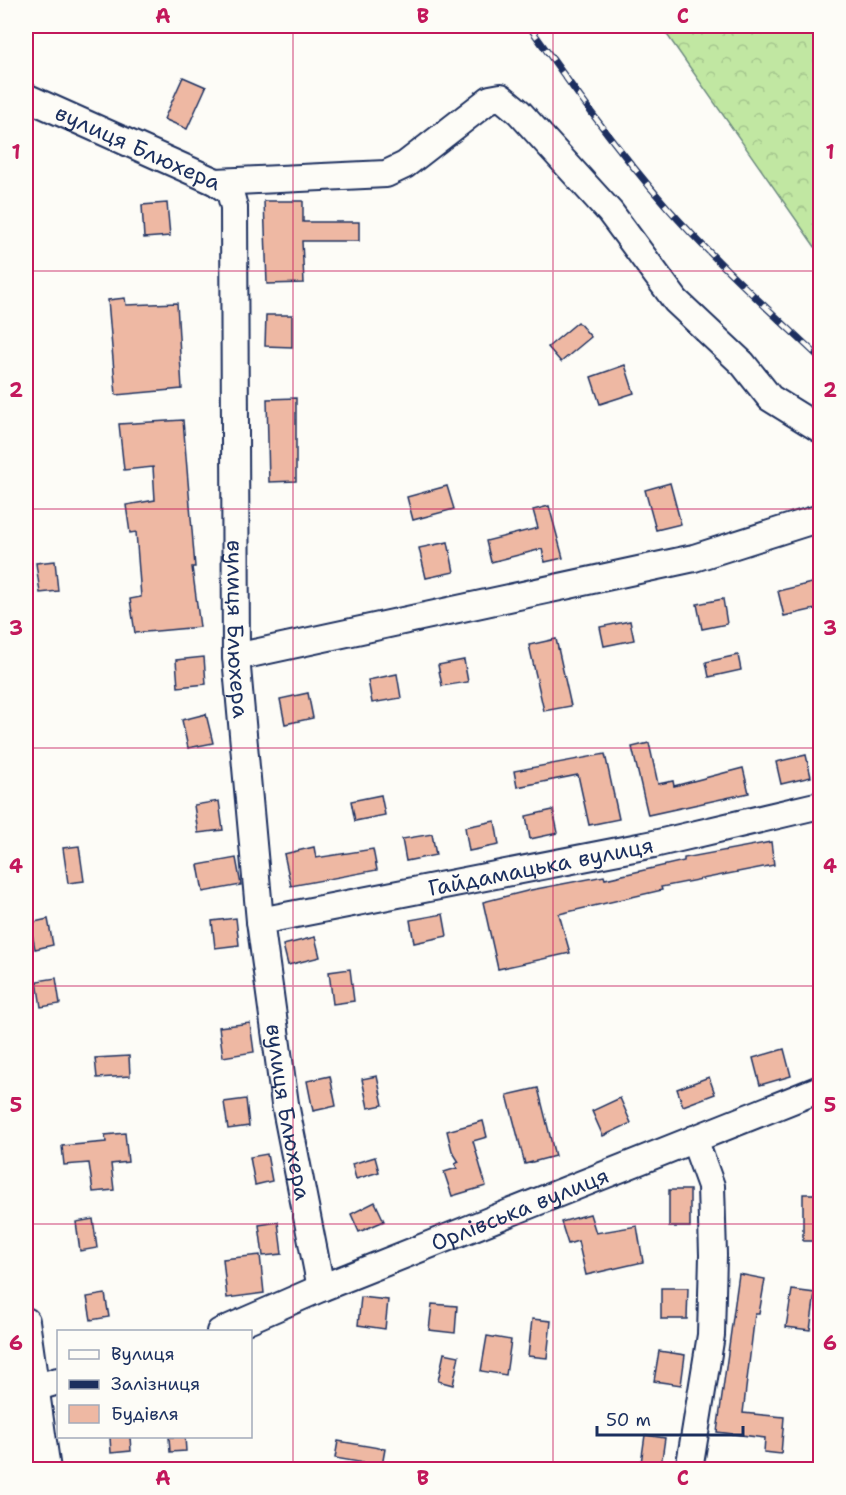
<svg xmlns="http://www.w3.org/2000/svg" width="846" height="1495" font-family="'Shantell Sans',sans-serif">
  <defs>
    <pattern id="forest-crowns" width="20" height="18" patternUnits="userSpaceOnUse" patternTransform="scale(1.5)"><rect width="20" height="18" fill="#c1e7a2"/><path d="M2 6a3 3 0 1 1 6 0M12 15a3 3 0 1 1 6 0" fill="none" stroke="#a5c68e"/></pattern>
  </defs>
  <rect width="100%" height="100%" fill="#fdfcf7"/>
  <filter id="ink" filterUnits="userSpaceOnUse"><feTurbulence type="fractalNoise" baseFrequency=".0167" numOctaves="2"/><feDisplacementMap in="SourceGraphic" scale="12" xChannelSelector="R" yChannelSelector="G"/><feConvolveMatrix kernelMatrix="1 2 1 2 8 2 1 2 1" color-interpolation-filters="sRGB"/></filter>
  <g filter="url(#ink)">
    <path fill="url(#forest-crowns)" stroke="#6e8b80" stroke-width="1.5" d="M661,26H820V254Z"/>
    <g fill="#eeb8a3" stroke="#1b2f5e" stroke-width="1.5">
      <path d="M183,77L206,87L187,129L164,119Z"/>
      <path d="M264,201H303V222H359V241H302L304,283L267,284Z"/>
      <path d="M167,203L170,236L144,238L142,205Z"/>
      <path d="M125,298L126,305L177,303L182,389L116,395L108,300Z"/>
      <path d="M266,315H292V347L265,346Z"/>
      <path d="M578,322L591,337L561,362L548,347Z"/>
      <path d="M625,365L634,393L600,404L591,377Z"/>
      <path d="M296,398V481L269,482L267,399Z"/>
      <path d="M183,420L195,567H192L200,627L135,633L130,599L141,597L136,532L130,533L126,505L155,500L153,467L124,470L119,424Z"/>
      <path d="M670,483L681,524L656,530L645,490Z"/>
      <path d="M447,486L454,509L413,520L407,497Z"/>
      <path d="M549,506L563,558L545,562L542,549L491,562L486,541L538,528L533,510Z"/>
      <path d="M448,542L454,572L426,578L419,548Z"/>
      <path d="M55,561L58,591L40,593L36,563Z"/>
      <path d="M820,581V608L784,616L778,591Z"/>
      <path d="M723,599L727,624L702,629L697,604Z"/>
      <path d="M630,621L634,640L604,646L600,627Z"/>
      <path d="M556,639L571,706L544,711L529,645Z"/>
      <path d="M738,655L741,670L709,677L706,662Z"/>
      <path d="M204,657L206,684L178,687L176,660Z"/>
      <path d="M464,660L468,682L442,686L438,665Z"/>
      <path d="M397,674L401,698L372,703L368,680Z"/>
      <path d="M308,693L313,718L285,724L280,699Z"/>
      <path d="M206,714L213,743L188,748L182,720Z"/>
      <path d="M649,743L658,784L673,781L674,786L743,768L749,793L648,815L632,747Z"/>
      <path d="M605,754L619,819L589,825L578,775L517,787L514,771Z"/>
      <path d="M806,755L811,777L781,784L776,762Z"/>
      <path d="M381,795L385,815L355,821L351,801Z"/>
      <path d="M219,801L223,830L198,833L194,805Z"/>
      <path d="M553,810L558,833L530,839L526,816Z"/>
      <path d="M495,821L499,845L469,851L465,827Z"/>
      <path d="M432,834L436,855L406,861L402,839Z"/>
      <path d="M771,842L774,865L661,887L662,890L559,914L570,953L498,969L483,902L531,890L604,876L605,879L684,861V858Z"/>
      <path d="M79,846L84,881L68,883L63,848Z"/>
      <path d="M314,847L316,858L373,849L377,870L291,886L284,854Z"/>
      <path d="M236,858L241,885L203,892L198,865Z"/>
      <path d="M443,914L447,936L414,943L410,920Z"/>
      <path d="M236,918L239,945L215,948L212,921Z"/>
      <path d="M48,919L53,945L35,949L30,923Z"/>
      <path d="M315,937L320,957L288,965L283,945Z"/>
      <path d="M350,969L354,1001L333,1004L329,972Z"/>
      <path d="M56,978L60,1004L41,1007L37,981Z"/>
      <path d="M250,1023L254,1052L223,1057L219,1027Z"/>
      <path d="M784,1049L791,1076L760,1085L753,1058Z"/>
      <path d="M129,1056L130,1076L97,1078L95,1058Z"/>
      <path d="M330,1076L336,1106L313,1111L307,1081Z"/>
      <path d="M377,1076L383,1105L368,1108L362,1079Z"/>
      <path d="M709,1077L715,1094L683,1106L677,1089Z"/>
      <path d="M538,1088L555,1156L525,1164L507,1095Z"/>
      <path d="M620,1098L631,1123L603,1136L592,1111Z"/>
      <path d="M246,1099L249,1126L228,1129L224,1102Z"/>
      <path d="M483,1121L487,1137L473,1141L486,1186L452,1196L444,1172L457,1168L455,1164L459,1162L452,1151L447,1131Z"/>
      <path d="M125,1133L128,1162L111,1164L114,1190L93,1192L89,1163L64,1165L62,1146L106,1142L105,1135Z"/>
      <path d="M267,1154L272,1181L255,1185L250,1157Z"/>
      <path d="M375,1157L379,1172L356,1179L352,1164Z"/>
      <rect x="669" y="1190" width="21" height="37"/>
      <rect x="803" y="1194" width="17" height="47"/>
      <path d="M375,1202L384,1221L359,1232L351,1214Z"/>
      <path d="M590,1214L596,1233L637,1226L643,1262L586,1275L578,1241L568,1244L561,1222Z"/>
      <path d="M93,1219L97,1248L80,1251L76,1222Z"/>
      <path d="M278,1222L282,1254L263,1256L259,1225Z"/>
      <path d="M260,1255L264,1293L227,1298L223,1259Z"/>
      <path d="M739,1274L765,1279L759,1314H755L743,1413L784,1417L781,1454L764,1452L765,1438L717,1432Z"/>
      <path d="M661,1288H688L687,1319H661Z"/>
      <path d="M792,1290L815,1293L810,1330L786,1327Z"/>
      <path d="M105,1294L109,1317L91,1320L87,1297Z"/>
      <path d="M361,1297L388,1300L385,1329L358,1325Z"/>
      <path d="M432,1304L457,1306L455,1333L429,1330Z"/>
      <path d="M532,1319L551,1321L547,1358L528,1356Z"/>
      <path d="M487,1336L511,1340L506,1375L481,1371Z"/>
      <path d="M659,1351L685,1355L681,1385L654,1381Z"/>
      <path d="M444,1353L459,1356L453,1385L438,1381Z"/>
      <path d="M645,1435L665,1438L661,1466L641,1463Z"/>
      <path d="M110,1437H130L131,1451L111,1453Z"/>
      <path d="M169,1437H185L186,1451L170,1452Z"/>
      <path d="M338,1441L385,1449L382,1466L335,1458Z"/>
    </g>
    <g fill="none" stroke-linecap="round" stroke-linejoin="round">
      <g stroke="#1b2f5e" stroke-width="30">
        <g id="minor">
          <path id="s1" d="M26,97L216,182L230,192L234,207L236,657L260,921L285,1104L321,1288"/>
          <path d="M216,182L386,174L405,165L490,99L501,97L519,112L610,212L676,301L743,364L770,398L820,429"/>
          <path d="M236,657L694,558L820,518"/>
          <path id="s2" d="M260,921L654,844L820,805"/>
          <path d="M26,1321L47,1470"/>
          <path id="s3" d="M220,1332L321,1288L820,1089"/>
          <path d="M34,1388L58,1381"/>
          <path d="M689,1470L711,1335L713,1255L711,1186L694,1139"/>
        </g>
      </g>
      <use href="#minor" stroke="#fdfcf7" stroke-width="26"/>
      <g stroke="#1b2f5e" stroke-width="7">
        <path id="rail" d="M529,26C573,88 617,150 667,207C715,261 768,309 820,358"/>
      </g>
      <use href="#rail" stroke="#fdfcf7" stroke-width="4.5" stroke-dasharray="14" stroke-linecap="butt"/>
    </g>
  </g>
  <path fill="none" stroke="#c2185b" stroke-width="1.5" stroke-opacity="0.55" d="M293,26V1470M553,26V1470M26,271H820M26,509H820M26,748H820M26,986H820M26,1224H820"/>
  <g text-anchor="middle" stroke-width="6" stroke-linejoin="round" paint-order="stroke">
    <g font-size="22" fill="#1b2f5e" stroke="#fdfcf7">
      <text dy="8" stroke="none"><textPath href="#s1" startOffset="123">вулиця Блюхера</textPath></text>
      <text dy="8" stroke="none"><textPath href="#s1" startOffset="663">вулиця Блюхера</textPath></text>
      <text dy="8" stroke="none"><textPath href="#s2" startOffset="286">Гайдамацька вулиця</textPath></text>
      <text dy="8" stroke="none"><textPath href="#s1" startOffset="1149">вулиця Блюхера</textPath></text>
      <text dy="8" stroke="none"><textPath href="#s3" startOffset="324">Орлівська вулиця</textPath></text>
    </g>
  </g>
  <rect width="846" height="1495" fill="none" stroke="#fdfcf7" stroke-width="66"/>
  <rect x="57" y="1330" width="195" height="108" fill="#fdfcf7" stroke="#a3aaba" stroke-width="1.5"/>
  <rect x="69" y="1350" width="30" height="9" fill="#fdfcf7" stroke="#a3aaba" stroke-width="1.5"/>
  <text x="111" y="1360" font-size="18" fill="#1b2f5e">Вулиця</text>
  <rect x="69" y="1380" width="30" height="9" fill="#1b2f5e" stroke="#a3aaba" stroke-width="1.5"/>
  <text x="111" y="1390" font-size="18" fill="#1b2f5e">Залізниця</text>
  <rect x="69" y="1405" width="30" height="18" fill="#eeb8a3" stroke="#a3aaba" stroke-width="1.5"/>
  <text x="111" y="1420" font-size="18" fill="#1b2f5e">Будівля</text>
  <path d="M597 1426v9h146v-9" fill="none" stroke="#1b2f5e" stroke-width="3"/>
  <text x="606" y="1426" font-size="18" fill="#1b2f5e" stroke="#fdfcf7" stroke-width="4.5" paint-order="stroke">50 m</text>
  <rect x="33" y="33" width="780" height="1429" fill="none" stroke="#c2185b" stroke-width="2"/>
  <g font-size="20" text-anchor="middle" font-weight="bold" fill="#c2185b">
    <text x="163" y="23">A</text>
    <text x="423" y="23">B</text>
    <text x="683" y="23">C</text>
    <text x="16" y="159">1</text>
    <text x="830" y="159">1</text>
    <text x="16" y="397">2</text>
    <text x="830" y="397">2</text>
    <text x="16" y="635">3</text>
    <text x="830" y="635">3</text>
    <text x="16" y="873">4</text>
    <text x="830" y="873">4</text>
    <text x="16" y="1112">5</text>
    <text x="830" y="1112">5</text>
    <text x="16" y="1350">6</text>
    <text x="830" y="1350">6</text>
    <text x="163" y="1485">A</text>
    <text x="423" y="1485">B</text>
    <text x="683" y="1485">C</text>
  </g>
</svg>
